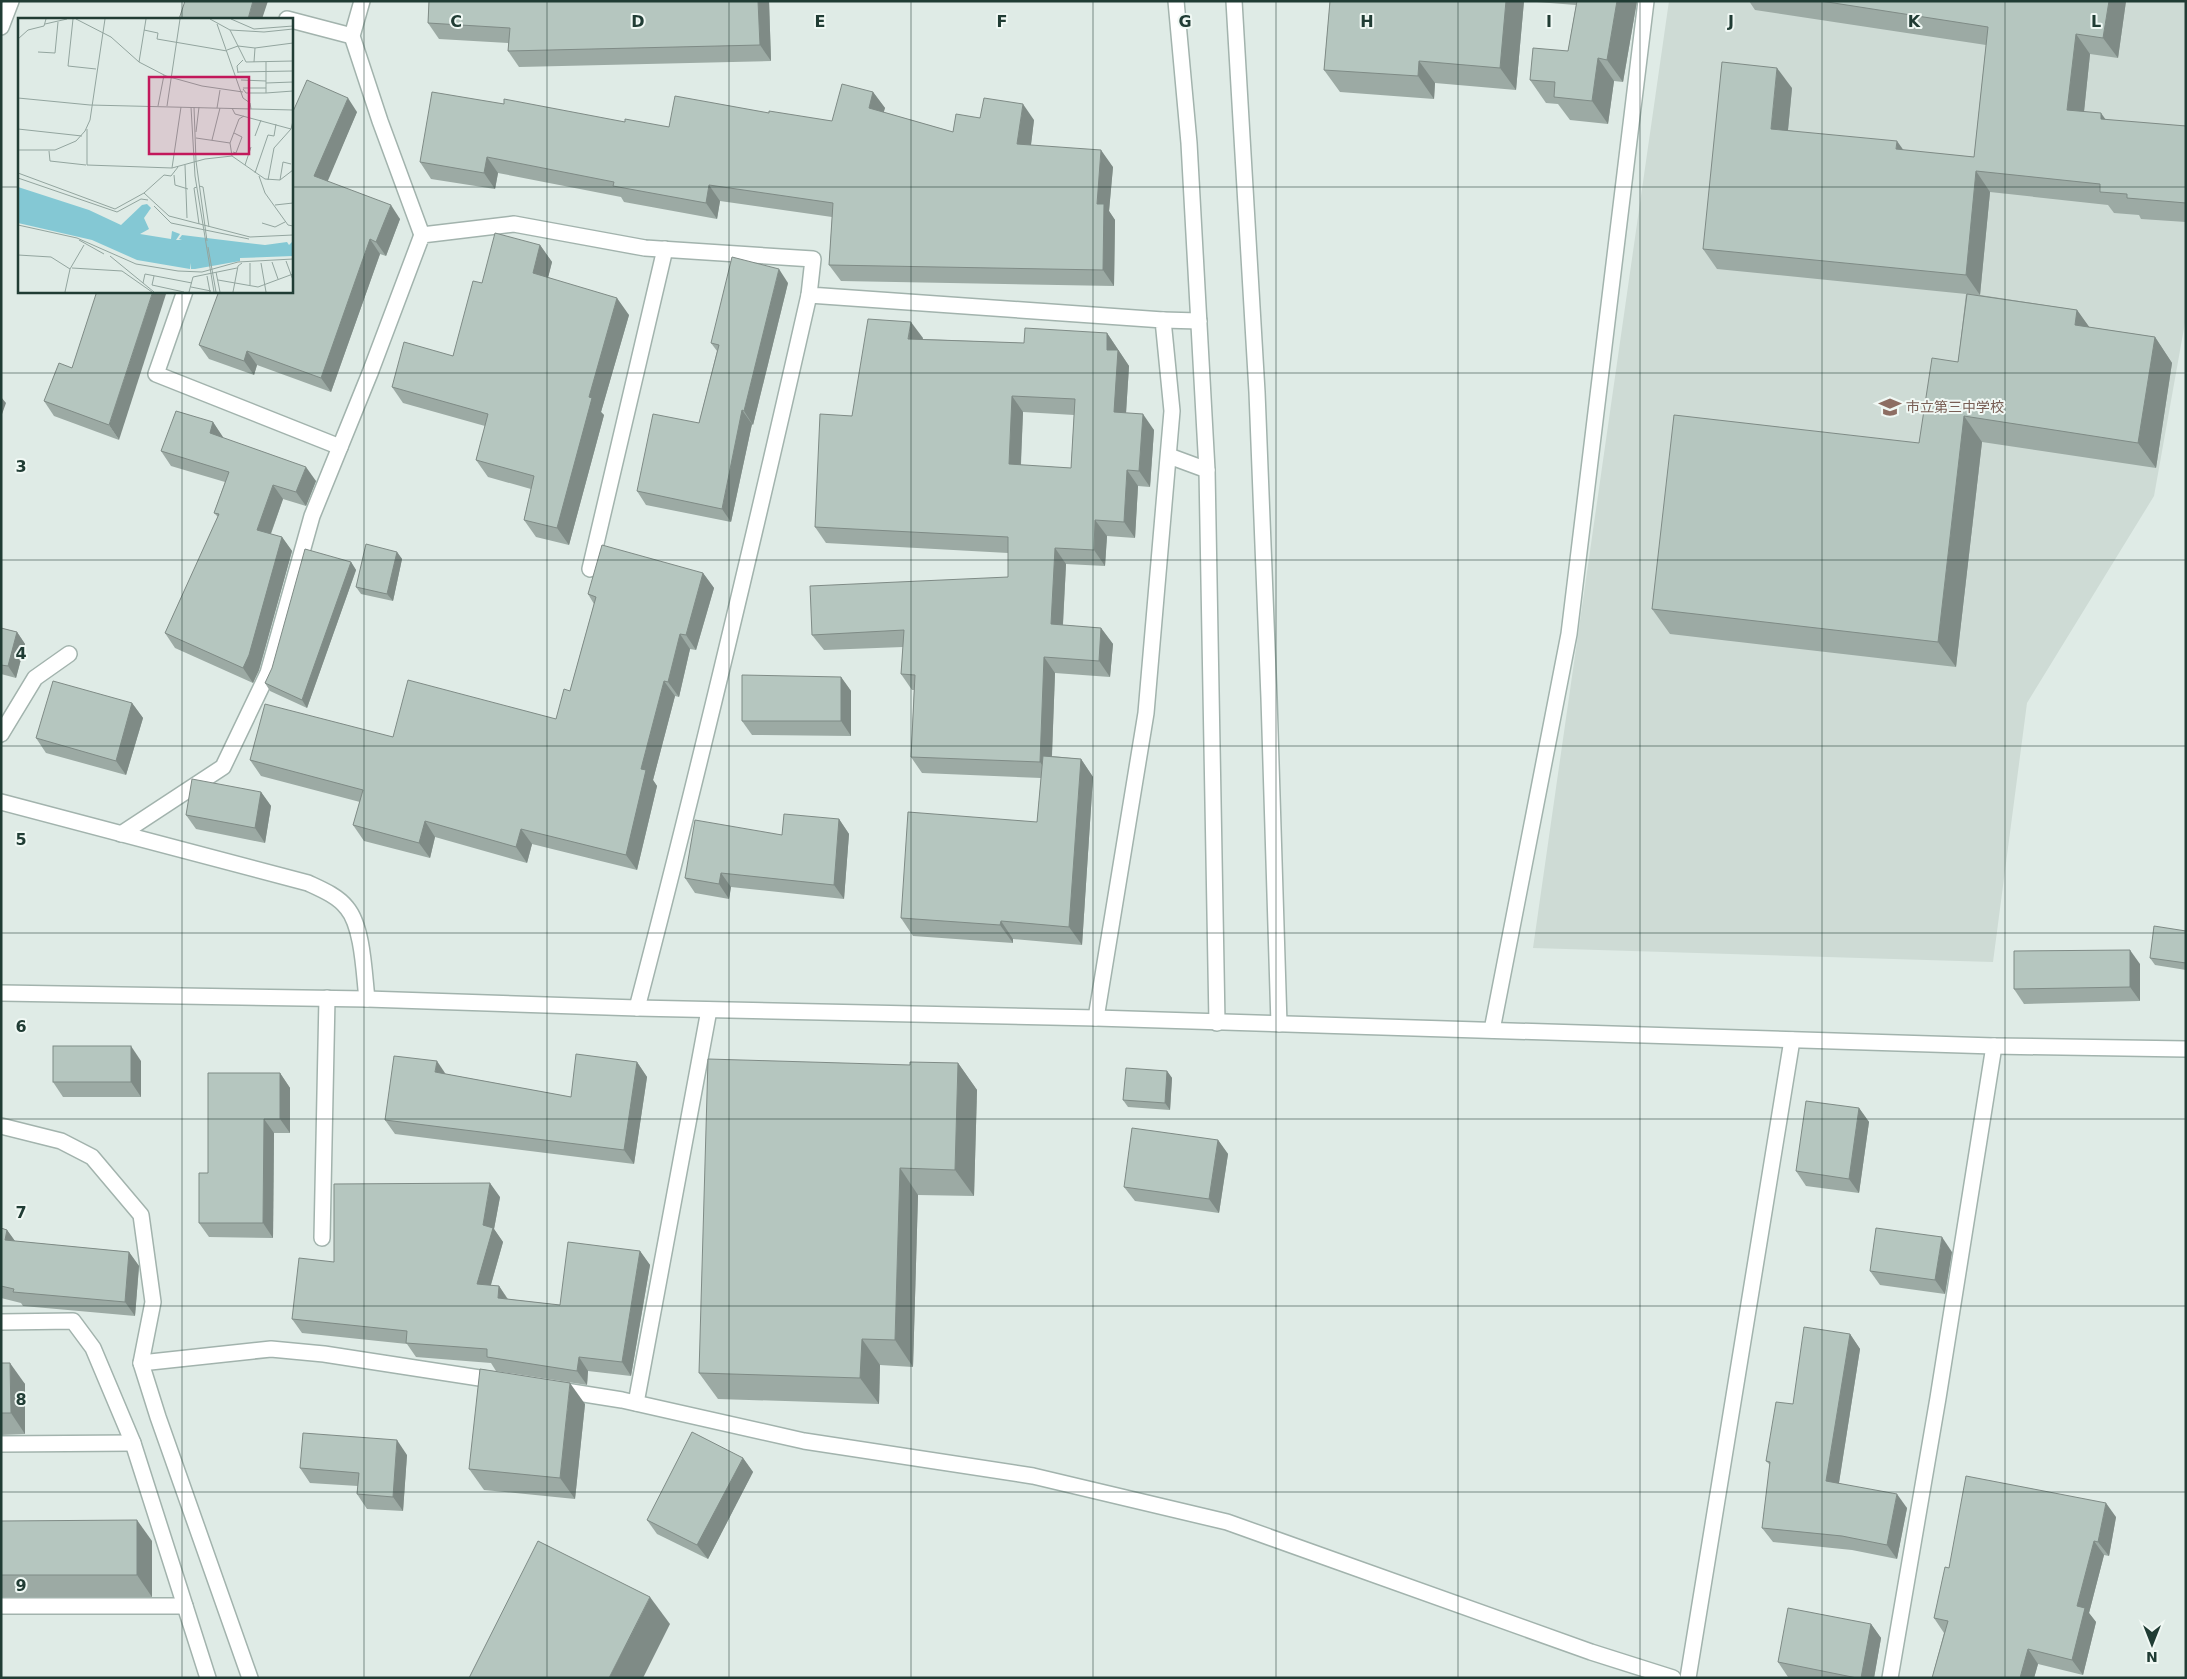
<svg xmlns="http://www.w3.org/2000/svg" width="2187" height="1679" font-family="'DejaVu Sans','Noto Sans JP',sans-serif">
  <rect width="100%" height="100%" fill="#dfebe6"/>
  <path fill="#cedbd5" d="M1669,1H2186V317L2154,496L2027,703L1993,962L1533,948Z"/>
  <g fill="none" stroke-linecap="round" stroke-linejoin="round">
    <g stroke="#a2b3ad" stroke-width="18">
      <g id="minor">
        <path d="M362,1L352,36L380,121L422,235"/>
        <path d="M287,19L352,36"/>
        <path d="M1,27L11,1"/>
        <path d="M185,291L156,374L340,447"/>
        <path d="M1163,320L1199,321"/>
        <path d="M1169,456L1207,470"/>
        <path d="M590,569L665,249"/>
        <path d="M1,734L35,678L69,654"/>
        <path d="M121,834L223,767L268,673L312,516L370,373L422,235L514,224L645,248L813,259L809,295L1163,320L1172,411L1146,713L1096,1018"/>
        <path d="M637,1008C699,771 755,533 809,295"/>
        <path d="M1492,1030L1569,634L1646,1"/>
        <path d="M1,1126L61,1141L92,1157L141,1215L153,1302L141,1363L158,1417L250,1678"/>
        <path d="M322,1238L327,998"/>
        <path d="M1,1322L73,1321L93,1348L133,1443L208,1678"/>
        <path d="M141,1363L271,1349L324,1354L499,1381"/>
        <path d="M559,1390L622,1400L804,1441L1033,1476L1227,1522L1591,1652L1673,1678"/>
        <path d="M636,1403L709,1010"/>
        <path d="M1,1444L133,1443"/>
        <path d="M1,1606H185"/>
        <path d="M1688,1678L1792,1040"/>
        <path d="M1890,1678L1938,1398L1994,1046"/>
      </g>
    </g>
    <g stroke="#a2b3ad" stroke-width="18">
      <g id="tertiary">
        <path d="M1176,1L1189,143L1207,470L1217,1023"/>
        <path d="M1234,1L1257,392L1269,698L1279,1024"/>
        <path d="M1,802L308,883C321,889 338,896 347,908C363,927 364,974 367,999"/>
        <path d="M1,993L367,999L637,1008L1096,1018L1994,1046L2186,1049"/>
      </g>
    </g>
    <use href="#minor" stroke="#fff" stroke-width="15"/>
    <use href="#tertiary" stroke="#fff" stroke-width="15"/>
  </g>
  <g fill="#9caaa4" fill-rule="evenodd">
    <path d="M429,1H769L771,61L519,67L508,51V43L439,39L428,23Z"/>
    <path d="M1330,1H1637L1623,82L1614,81L1608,124L1570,120L1558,104L1546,103L1530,80L1568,51L1576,5L1524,1L1516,90L1435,83L1434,99L1340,92L1324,70Z"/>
    <path d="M1749,1H2126L2118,58L2090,54L2084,111L2106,120L2186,126V222L2141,219L2139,215L2114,213L2108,205L1990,192L1980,295L2077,310L2089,327L2155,337L2172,363L2156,468L1982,442L1956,667L1670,634L1652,609L1919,443L1958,362L1966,294L1717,269L1703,249L1792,88L1788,130L1903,150L1974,157L1986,45L1755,10Z"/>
    <path d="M873,92L885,108L883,112L953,132L980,118L1034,120L1031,145L1113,167L1109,211L1115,220L1114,286L841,281L829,265L832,217L720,201L717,219L624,202L621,197L498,173L495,189L431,179L420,162L625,122L669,127L769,113L832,121Z"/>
    <path d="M357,112L327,181L400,219L386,256L380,254L331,392L257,365L254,375L209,359L199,345L291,291V116Z"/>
    <path d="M540,245L552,262L548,277L629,315L601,412L604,415L569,545L536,537L524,520L531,489L488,477L476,460L485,426L403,403L392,387L453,356L482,283Z"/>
    <path d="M788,283L753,425L752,424L731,522L646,505L637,491L699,423L717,351L711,343Z"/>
    <path d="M1107,333L1129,366L1126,413L1154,430L1150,487L1138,486L1135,538L1107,536L1105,566L1066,564L1063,625L1101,628L1113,644L1110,677L1055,673L1052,756L1081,759L1093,777L1082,945L1013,939V943L913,936L901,918L1037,822L1041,778L922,773L911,757L914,690H912L901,674L903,647L824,650L812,635L1008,577V553L826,543L815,527L852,416L923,338L922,339L1024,343ZM1023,412L1074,415L1071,468L1021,465Z"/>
    <path d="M72,368L119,440L54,416L44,401Z"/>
    <path d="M213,422L223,438L316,481L306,506L283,499L271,534L282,537L292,551L259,670L253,683L175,648L165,633L218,517L214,513L225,482L171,466L161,451Z"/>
    <path d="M397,552L402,559L393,601L361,594L356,587Z"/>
    <path d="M351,562L356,570L307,708L270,691L265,683Z"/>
    <path d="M703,573L714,588L696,650L690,649L679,697L675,696L653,780L657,786L637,870L532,844L527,863L435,837L430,858L364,841L353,825L360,802L261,776L250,760L393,737L556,719L570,691L594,604L588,594Z"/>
    <path d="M1,628L17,632L25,644L16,678L1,674Z"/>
    <path d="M841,677L851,691V736L752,735L742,721Z"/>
    <path d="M132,703L143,718L126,775L46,753L36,738Z"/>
    <path d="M261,792L271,806L265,843L196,829L186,815Z"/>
    <path d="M839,819L849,834L844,899L731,887L729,899L695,893L685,878L782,835Z"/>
    <path d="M2186,931V970L2155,965L2150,958Z"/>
    <path d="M2140,964V1001L2024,1004L2014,989Z"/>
    <path d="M141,1061V1097H63L53,1082Z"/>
    <path d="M637,1062L647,1077L634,1164L395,1134L385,1120L446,1074L571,1097Z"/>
    <path d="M958,1063L977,1090L974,1196L918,1195L913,1367L880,1365L879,1404L718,1399L699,1373L910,1065Z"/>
    <path d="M1167,1071L1172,1078L1170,1110L1128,1107L1123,1100Z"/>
    <path d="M280,1073L290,1088V1133H274L273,1238L209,1237L199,1223L208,1173Z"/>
    <path d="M1859,1108L1869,1122L1859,1193L1806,1186L1796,1171Z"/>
    <path d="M1218,1140L1228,1154L1219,1213L1135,1201L1124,1187Z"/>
    <path d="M500,1197L494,1229L503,1242L491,1285L499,1286L508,1299L560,1305L640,1251L650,1265L631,1376L588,1371L587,1385L496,1371L491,1363L416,1357L407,1344L302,1333L292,1319L334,1262Z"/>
    <path d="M1,1228L7,1230L15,1241L129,1252L139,1266L135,1316L23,1306L21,1303L1,1298Z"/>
    <path d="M1952,1252L1945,1294L1880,1285L1870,1271Z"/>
    <path d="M1850,1334L1860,1349L1839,1483L1907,1508L1897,1559L1852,1550L1773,1542L1762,1528L1770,1465L1766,1461L1793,1404Z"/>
    <path d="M1,1363L25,1384V1434L1,1435Z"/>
    <path d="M585,1404L575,1499L484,1490L469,1469Z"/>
    <path d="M407,1455L403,1511L367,1509L357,1494L358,1486L310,1483L300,1468Z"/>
    <path d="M743,1458L753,1472L708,1559L657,1534L647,1520Z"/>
    <path d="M2116,1517L2109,1556L2104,1555L2089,1613L2096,1622L2083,1675L2038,1664L2034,1678H1932L1944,1633L1934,1618L1949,1568Z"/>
    <path d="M1,1521L152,1541V1597H1Z"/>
    <path d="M1871,1624L1881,1638L1874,1678H1792L1788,1677L1778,1662Z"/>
  </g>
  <g fill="#7f8b86">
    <path d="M253,1H268L262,19H248Z"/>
    <path d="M758,1H769L771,61L760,45Z"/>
    <path d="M1506,1H1524L1516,90L1500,68Z"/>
    <path d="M1617,1H1637L1623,82L1607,60Z"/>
    <path d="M2109,1H2126L2118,58L2103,38Z"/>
    <path d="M2076,34L2090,54L2082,131L2067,110Z"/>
    <path d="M1598,58L1614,81L1608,124L1592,101Z"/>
    <path d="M1419,61L1435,83L1434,99L1418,76Z"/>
    <path d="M1777,68L1792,88L1786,150L1771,129Z"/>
    <path d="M873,92L885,108L880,125L869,108Z"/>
    <path d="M348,98L357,112L324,190L314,176Z"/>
    <path d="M1023,104L1034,120L1029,160L1017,144Z"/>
    <path d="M2101,113L2116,134L2101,119Z"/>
    <path d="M1897,141L1912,162L1896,149Z"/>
    <path d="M1101,150L1113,167L1109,211L1115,220L1114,286L1103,270L1097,204Z"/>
    <path d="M487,157L498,173L495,189L484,173Z"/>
    <path d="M1976,171L1990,192L1980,295L1966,275Z"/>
    <path d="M709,185L720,201L717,219L706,203Z"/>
    <path d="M391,205L400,219L386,256L376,242Z"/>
    <path d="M370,239L380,254L331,392L321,378Z"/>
    <path d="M540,245L552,262L545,290L533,273Z"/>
    <path d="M779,269L788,283L753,425L744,411Z"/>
    <path d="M153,291H167L119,440L109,425Z"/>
    <path d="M617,298L629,315L601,412L604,415L569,545L557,528L589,397Z"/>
    <path d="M2077,310L2095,335L2075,325Z"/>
    <path d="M911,322L923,338L920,355L908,339Z"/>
    <path d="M1107,333L1129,366L1125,428L1114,412L1107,350Z"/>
    <path d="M2155,337L2172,363L2156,468L2138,443Z"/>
    <path d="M247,351L257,365L254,375L244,361Z"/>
    <path d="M1012,396L1023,412L1020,480L1009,464Z"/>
    <path d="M1,397L6,403L1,417Z"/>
    <path d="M742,410L752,424L731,522L722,509Z"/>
    <path d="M1143,414L1154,430L1150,487L1139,471Z"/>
    <path d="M1964,416L1982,442L1956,667L1938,642Z"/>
    <path d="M213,422L223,437L220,447L210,433Z"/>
    <path d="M306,467L316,481L306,506L296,492Z"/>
    <path d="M1127,470L1138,486L1135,538L1124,522Z"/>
    <path d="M273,485L283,499L267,544L257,530Z"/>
    <path d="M1095,520L1107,536L1105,566L1094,550Z"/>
    <path d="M282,537L292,551L259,670L253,683L243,668Z"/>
    <path d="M1055,548L1066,564L1062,640L1051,624Z"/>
    <path d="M397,552L402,559L393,601L387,594Z"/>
    <path d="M351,562L356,570L307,708L302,700Z"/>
    <path d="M703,573L714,588L696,650L686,635Z"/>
    <path d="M1101,628L1113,644L1110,677L1099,661Z"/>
    <path d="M17,632L25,644L16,678L8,666Z"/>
    <path d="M680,634L690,649L679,697L668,682Z"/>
    <path d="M1044,657L1055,673L1051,778L1040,762Z"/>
    <path d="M841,677L851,691V736L841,721Z"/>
    <path d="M664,681L675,696L653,780L657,786L637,870L626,855L641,769Z"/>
    <path d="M132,703L143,718L126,775L116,761Z"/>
    <path d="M1081,759L1093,777L1082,945L1069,927Z"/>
    <path d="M261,792L271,806L265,843L255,828Z"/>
    <path d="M839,819L849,834L844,899L834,885Z"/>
    <path d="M425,821L435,837L430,858L419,843Z"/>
    <path d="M521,829L532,844L527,863L516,847Z"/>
    <path d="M721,873L731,887L729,899L719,884Z"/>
    <path d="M1001,921L1013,939V943L1000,925Z"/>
    <path d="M2130,950L2140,964V1001L2130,987Z"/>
    <path d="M131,1046L141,1061V1097L131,1082Z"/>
    <path d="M437,1061L447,1076L435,1072Z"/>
    <path d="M637,1062L647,1077L634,1164L624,1150Z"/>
    <path d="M958,1063L977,1090L974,1196L955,1170Z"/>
    <path d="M1167,1071L1172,1078L1170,1110L1165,1103Z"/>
    <path d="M280,1073L290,1088V1133L280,1119Z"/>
    <path d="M1859,1108L1869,1122L1859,1193L1849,1179Z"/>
    <path d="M264,1119L274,1133L273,1238L263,1223Z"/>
    <path d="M1218,1140L1228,1154L1219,1213L1209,1199Z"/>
    <path d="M900,1168L918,1195L913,1367L895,1340Z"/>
    <path d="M490,1183L500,1197L494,1229L503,1242L487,1298L477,1284L483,1225Z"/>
    <path d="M7,1230L17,1244L5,1240Z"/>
    <path d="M1942,1237L1952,1252L1945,1294L1935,1280Z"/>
    <path d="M640,1251L650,1265L631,1376L622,1362Z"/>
    <path d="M129,1252L139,1266L135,1316L125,1302Z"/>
    <path d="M499,1286L508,1300L498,1298Z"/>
    <path d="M1850,1334L1860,1349L1837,1495L1826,1481Z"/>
    <path d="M862,1339L880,1365L879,1404L860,1378Z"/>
    <path d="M579,1357L588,1371L587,1385L577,1371Z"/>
    <path d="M10,1363L25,1384V1434L11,1413Z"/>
    <path d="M570,1383L585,1404L575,1499L560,1478Z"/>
    <path d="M397,1440L407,1455L403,1511L393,1497Z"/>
    <path d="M743,1458L753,1472L708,1559L697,1545Z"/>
    <path d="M1897,1494L1907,1508L1897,1559L1887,1545Z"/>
    <path d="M2106,1503L2116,1517L2109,1556L2098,1542Z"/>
    <path d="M137,1520L152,1541V1597L137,1575Z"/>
    <path d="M2094,1541L2104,1555L2089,1613L2096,1622L2083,1675L2072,1660L2077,1606Z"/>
    <path d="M650,1597L670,1624L643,1678H609Z"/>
    <path d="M1871,1624L1881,1638L1874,1678H1861Z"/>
    <path d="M2028,1649L2038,1664L2034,1678H2020Z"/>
  </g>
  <g fill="#b5c6bf" stroke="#7f8b86" fill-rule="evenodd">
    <path d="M185,1H253L248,19H179Z"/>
    <path d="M429,1H758L760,45L508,51L510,28L428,23Z"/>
    <path d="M1330,1H1506L1500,68L1419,61L1418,76L1324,70Z"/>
    <path d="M1577,1H1617L1607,60L1598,58L1592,101L1554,97L1555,82L1530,80L1533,48L1568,51Z"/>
    <path d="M1821,1H2109L2103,38L2076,34L2067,110L2101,113V119L2186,126V203L2127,198V194L2100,192V184L1976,171L1966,275L1703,249L1722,62L1777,68L1771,129L1897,141L1896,149L1974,157L1988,27Z"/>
    <path d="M307,80L348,98L314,176L391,205L376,242L370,239L321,378L247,351L244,361L199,345L219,291H291V116Z"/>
    <path d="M842,84L873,92L869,108L953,132L956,114L980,118L984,98L1023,104L1017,144L1101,150L1097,204H1104L1103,270L829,265L833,203L709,185L706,203L613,186L614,182L487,157L484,173L420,162L432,92L504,104V99L625,122V119L669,127L675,96L769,113V111L832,121Z"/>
    <path d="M495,233L540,245L533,273L617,298L589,397L592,398L557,528L524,520L534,476L476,460L488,414L392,387L404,342L453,356L473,281L482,283Z"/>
    <path d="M732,257L779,269L744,411L742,410L722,509L637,491L653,414L699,423L719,345L711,343Z"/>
    <path d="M97,291H153L109,425L44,401L59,363L72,368Z"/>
    <path d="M1967,294L2077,310L2075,325L2155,337L2138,443L1964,416L1938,642L1652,609L1674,415L1919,443L1932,358L1958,362Z"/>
    <path d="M868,319L911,322L908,339L1024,343L1025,328L1107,333V350H1118L1114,412L1143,414L1139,471L1127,470L1124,522L1095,520L1094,550L1055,548L1051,624L1101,628L1099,661L1044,657L1040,762L911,757L915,675L901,674L904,630L812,635L810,586L1008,577V537L815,527L820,414L852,416ZM1012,396L1075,399L1071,468L1009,464Z"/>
    <path d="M176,411L213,422L210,433L306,467L296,492L273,485L257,530L282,537L249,655L243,668L165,633L219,514L214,513L229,472L161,451Z"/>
    <path d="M366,544L397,552L387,594L356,587Z"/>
    <path d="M602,545L703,573L686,635L680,634L668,682L664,681L641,769L646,770L626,855L521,829L516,847L425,821L419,843L353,825L363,790L250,760L265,704L393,737L408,680L556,719L564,689L570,691L596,597L588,594Z"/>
    <path d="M305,549L351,562L302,700L265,683L272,668Z"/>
    <path d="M1,628L17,632L8,666L1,665Z"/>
    <path d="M742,675L841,677V721H742Z"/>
    <path d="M53,681L132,703L116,761L36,738Z"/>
    <path d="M1043,756L1081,759L1069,927L1001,921L1000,925L901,918L908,812L1037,822Z"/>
    <path d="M192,779L261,792L255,828L186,815Z"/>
    <path d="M784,814L839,819L834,885L721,873L719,884L685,878L695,820L782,835Z"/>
    <path d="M2154,926L2186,931V963L2150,958Z"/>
    <path d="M2130,950V987L2014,989V951Z"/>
    <rect x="53" y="1046" width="78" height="36"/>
    <path d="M576,1054L637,1062L624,1150L385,1120L394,1056L437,1061L435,1072L571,1097Z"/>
    <path d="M708,1059L910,1065V1062L958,1063L955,1170L900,1168L895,1340L862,1339L860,1378L699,1373Z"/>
    <path d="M1126,1068L1167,1071L1165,1103L1123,1100Z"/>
    <path d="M208,1073H280V1119H264L263,1223H199V1173H208Z"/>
    <path d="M1806,1101L1859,1108L1849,1179L1796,1171Z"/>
    <path d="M1132,1128L1218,1140L1209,1199L1124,1187Z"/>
    <path d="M490,1183L483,1225L493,1228L477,1284L499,1286L498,1298L560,1305L568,1242L640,1251L622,1362L579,1357L577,1371L487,1357V1349L406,1343L407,1331L292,1319L299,1258L334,1262V1184Z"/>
    <path d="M1,1228L7,1230L5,1240L129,1252L125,1302L13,1292L14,1289L1,1286Z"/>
    <path d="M1876,1228L1942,1237L1935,1280L1870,1271Z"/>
    <path d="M1804,1327L1850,1334L1826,1481L1897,1494L1887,1545L1842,1536L1762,1528L1770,1462L1766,1461L1776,1402L1793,1404Z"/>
    <path d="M1,1363H10L11,1413H1Z"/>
    <path d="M480,1369L570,1383L560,1478L469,1469Z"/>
    <path d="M692,1432L743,1458L697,1545L647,1520Z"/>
    <path d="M303,1433L397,1440L393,1497L357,1494L359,1473L300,1468Z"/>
    <path d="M1966,1476L2106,1503L2098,1542L2094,1541L2077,1606L2085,1608L2072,1660L2028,1649L2020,1678H1932L1948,1621L1934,1618L1945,1567L1949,1568Z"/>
    <path d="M137,1520V1575H1V1521Z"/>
    <path d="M538,1541L650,1597L609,1678H469Z"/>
    <path d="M1788,1608L1871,1624L1861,1678H1857L1778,1662Z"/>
  </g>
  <path fill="none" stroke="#203c34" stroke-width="1" stroke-opacity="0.55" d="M182,1V19M364,1V1678M547,1V1678M729,1V1678M911,1V1678M1093,1V1678M1276,1V1678M1458,1V1678M1640,1V1678M1822,1V1678M2005,1V1678M1,187H19M291,187H2186M182,291V1678M1,373H2186M1,560H2186M1,746H2186M1,933H2186M1,1119H2186M1,1306H2186M1,1492H2186"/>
  <defs>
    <g id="school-bare" transform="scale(1.725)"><path d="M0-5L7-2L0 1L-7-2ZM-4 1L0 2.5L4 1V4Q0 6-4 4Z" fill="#8d6e63" stroke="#f0f8f4" stroke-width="2.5" paint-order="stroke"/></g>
  </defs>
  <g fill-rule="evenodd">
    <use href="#school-bare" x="1890" y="407"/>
  </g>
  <g text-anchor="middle" stroke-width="4" stroke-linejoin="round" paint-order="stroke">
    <g font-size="14" fill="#785e54" stroke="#f0f8f4" text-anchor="start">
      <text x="1906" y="412">市立第三中学校</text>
    </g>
  </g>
  <g transform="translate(18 18)">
    <rect width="275" height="275" fill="#dfebe6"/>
    <path d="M0,169L71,192L103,207L124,187L129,186L133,190L126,200L131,211L122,216L153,221L154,213L162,216L158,222H164L161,221L164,217L247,227L269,224L271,227L275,223V238L222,240V243L177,251H173V245L172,251L119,242L74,222L0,205Z" fill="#84c8d4"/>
    <path fill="none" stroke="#93a59f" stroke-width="1" d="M55,1L50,48L78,51M58,1L93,19L121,44L148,58L184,68L225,74M192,1L212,12L246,14L275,11M213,1L236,11L275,8M27,6L49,1M199,6L225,80L232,85L233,91M126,12L140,15L139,21L209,33M212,12L228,44L275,43M0,21L10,12L26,8L28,1M237,30L275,25M209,32L220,28L237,30L236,44M20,34L37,35L40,4M121,44L128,1M220,54L275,53M220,55L219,48L225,42M223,62L248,63M248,65L275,64M225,70H248M225,71L228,75H248V44M248,75L275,73M0,80L72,87L275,92M140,88L146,57M149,88L162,1M173,89L177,158L196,274M176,89L178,143L189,223M199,90L202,72M214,90L217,96L273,111M0,111L64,118M69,111V147L154,150L163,89M178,114L181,89M237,118L243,102M178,120L212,125L221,101L226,98M194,122L202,90M0,132H37L58,123L67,113L72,102L87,1M31,133L32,143L68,147M215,134L218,135L224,119L216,115M214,138L247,161L262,162M273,146L265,144L262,162L275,152M167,147L169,200M227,147L233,129M160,149L153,158L146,157L126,175L151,198L232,219L275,217M154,150L187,141L214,138L212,125M0,155L97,191L126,175M237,155L250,117L256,118L258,106M156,157L157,167L170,171M241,158L247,175L270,207L275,208M0,160L99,194L123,181L130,182M250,162L256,130L273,111L275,103M181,168L185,169L191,209M179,169L176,170L181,206M257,187L275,185M136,188L153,205L231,221M244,205L257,209L267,204M0,207L59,220L118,246L160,253L184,254L220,244L275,241M61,222L86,236M190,229L198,274M0,237L33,239L52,251M92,238L136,274M268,243L275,262M254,244L260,261M243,245L248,274M54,250L104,253L134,274M198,254L202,274M136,258L134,267L166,274M189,258L192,274M200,262L240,269L275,256M125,265L127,256L174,265M232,267V245M173,269L193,273M47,274L52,251L66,227M171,274L175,259L219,250M215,274L220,248L224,245"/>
    <path fill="#c2185b" fill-opacity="0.15" stroke="#c2185b" stroke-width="2.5" d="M131,59H231V136H131Z"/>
    <rect width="275" height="275" fill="none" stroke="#203c34" stroke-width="2.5"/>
  </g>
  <g font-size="16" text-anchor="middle" font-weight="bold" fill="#203c34" stroke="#f0f8f4" stroke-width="4" stroke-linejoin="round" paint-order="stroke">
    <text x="456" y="27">C</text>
    <text x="638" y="27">D</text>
    <text x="820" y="27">E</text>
    <text x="1002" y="27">F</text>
    <text x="1185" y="27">G</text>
    <text x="1367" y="27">H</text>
    <text x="1549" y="27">I</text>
    <text x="1731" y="27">J</text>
    <text x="1914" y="27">K</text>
    <text x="2096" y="27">L</text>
    <text x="21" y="472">3</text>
    <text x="21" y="659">4</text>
    <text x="21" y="845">5</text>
    <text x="21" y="1032">6</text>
    <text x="21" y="1218">7</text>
    <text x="21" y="1405">8</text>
    <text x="21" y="1591">9</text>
  </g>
  <rect width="2187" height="1679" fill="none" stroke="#203c34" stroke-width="5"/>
  <g transform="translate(2152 1644) rotate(180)" stroke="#f0f8f4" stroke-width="4" paint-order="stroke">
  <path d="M0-4L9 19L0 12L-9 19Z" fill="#203c34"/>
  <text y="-8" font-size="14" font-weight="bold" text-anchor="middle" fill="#203c34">N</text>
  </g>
</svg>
